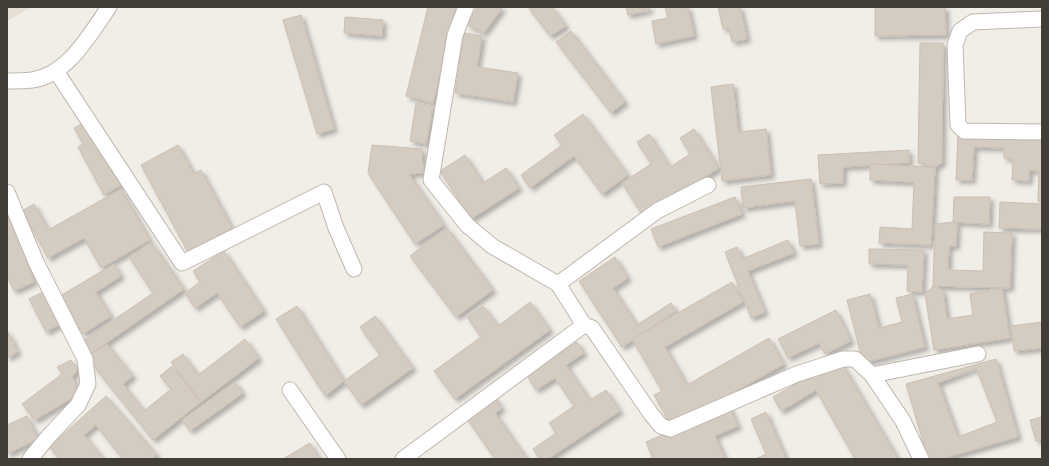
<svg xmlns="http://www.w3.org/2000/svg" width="1049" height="466" font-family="'Open Sans',sans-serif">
  <defs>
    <filter id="shadow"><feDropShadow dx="3.5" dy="3.5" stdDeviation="2" flood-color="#0004"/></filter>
  </defs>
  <rect width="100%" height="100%" fill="#f1ede7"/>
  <path fill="#e5dfd6" d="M7,7H32L7,21Z"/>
  <g fill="#d4cbc1" stroke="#cbbfb2" fill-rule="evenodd" filter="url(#shadow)">
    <path d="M428,7H456L433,103L406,96Z"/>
    <path d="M477,7H503L484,33L467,25Z"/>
    <path d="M528,7H552L566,26L550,36Z"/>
    <path d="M626,7H649L650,10L628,15Z"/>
    <path d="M665,7H688L694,36L656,44L652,21L668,18Z"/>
    <path d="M718,7H740L747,39L732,42L729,28L723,29Z"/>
    <path d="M875,7H945L946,35L875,36Z"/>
    <path d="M301,15L334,129L317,134L283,20Z"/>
    <path d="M345,17L383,20L382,36L344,33Z"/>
    <path d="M571,31L625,102L611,113L556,42Z"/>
    <path d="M464,33L482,36L477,67L518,73L513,102L455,93Z"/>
    <path d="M920,43H943L942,163L935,167L918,163Z"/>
    <path d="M733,84L738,132L766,129L771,175L722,181L711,87Z"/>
    <path d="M416,103L433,106L426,144L410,141Z"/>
    <path d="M583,114L628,175L602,194L574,156L530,188L521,175L562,145L554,135Z"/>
    <path d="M85,122L114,175L118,173L125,183L104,195L78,147L83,144L74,128Z"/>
    <path d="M694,129L719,168L643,216L622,183L651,164L637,142L649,134L670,167L690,154L680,138Z"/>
    <path d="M958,135L1042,138V202L1038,201L1039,171L1029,170V181L1012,180L1013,159L1004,158V148L974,147L972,180H956Z"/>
    <path d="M178,145L194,174L201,170L232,228L188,252L141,165Z"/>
    <path d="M372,145L422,149L423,173L409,174L444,225L415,244L368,173Z"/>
    <path d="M909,150V163L843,167V183L820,184L818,155Z"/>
    <path d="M465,155L483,183L506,168L519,188L471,219L440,171Z"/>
    <path d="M870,164L935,167L931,245L879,243L880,227L912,229L914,182L870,180Z"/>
    <path d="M811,179L819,244L800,246L795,201L743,208L741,187Z"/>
    <path d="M121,189L150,240L101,268L84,238L48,258L22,211L34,204L48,230Z"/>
    <path d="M735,197L742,214L658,247L651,229Z"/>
    <path d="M954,197H990L989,224L953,222Z"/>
    <path d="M1000,202L1042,204V229L999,228Z"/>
    <path d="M7,210H9L34,282L14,291L7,276Z"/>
    <path d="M953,222L957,224L956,246H949L948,270L983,271L984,232L1012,233L1010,288L933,286L935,224Z"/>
    <path d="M447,228L493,290L456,317L410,256Z"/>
    <path d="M788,240L794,253L748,271L765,312L751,318L725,252L737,247L742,259Z"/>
    <path d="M151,242L184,289L92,353L83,341L153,293L129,257Z"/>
    <path d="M869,249L924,250L922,292L907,291L908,265L869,264Z"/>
    <path d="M224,251L264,311L240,327L217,293L195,308L185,293L200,282L193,271Z"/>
    <path d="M615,257L628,278L613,288L637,325L671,303L676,311L622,347L579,281Z"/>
    <path d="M114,264L121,276L96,292L111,316L83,334L60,296Z"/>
    <path d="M732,282L743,302L665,347L687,385L769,338L784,364L672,427L654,395L662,391L632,339Z"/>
    <path d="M933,286L943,291L947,319L973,315L970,294L1002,288L1010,338L934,350L925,294Z"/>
    <path d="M45,291L62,323L46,332L29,299Z"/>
    <path d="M870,294L879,328L902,322L896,298L912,294L925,347L863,363L847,300Z"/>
    <path d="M530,302L550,330L455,399L434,371L481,337L467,317L483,306L498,326Z"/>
    <path d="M297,306L344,381L325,396L276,319Z"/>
    <path d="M836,310L851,341L825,354L819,343L788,358L778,339Z"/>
    <path d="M375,316L413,368L361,405L344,381L380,355L360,327Z"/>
    <path d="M1042,322V348L1014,351L1011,326Z"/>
    <path d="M7,330L18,352L7,358Z"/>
    <path d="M245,339L259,358L201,402L171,362L183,354L198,375Z"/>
    <path d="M577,342L584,353L566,365L590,400L606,390L620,411L548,459H540L533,449L556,433L549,423L574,406L555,378L536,390L527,376Z"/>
    <path d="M107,344L133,376L123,384L144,411L171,389L160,376L172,366L201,402L153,440L88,359L92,353Z"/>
    <path d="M839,359L898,459H855L816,390L781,411L773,397Z"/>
    <path d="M996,359L1018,437L941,459H928L906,384ZM976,368L997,422L958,437L938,383Z"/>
    <path d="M71,360L78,371L72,376L79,394L35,420L22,404L62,374L57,367Z"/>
    <path d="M235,382L243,393L190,431L182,420Z"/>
    <path d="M492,394L502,408L495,413L527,459H495L464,414Z"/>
    <path d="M106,396L157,455L152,459H123L96,425L84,435L104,459H60L49,447Z"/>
    <path d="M729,406L738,426L715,436L725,459H653L646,442Z"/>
    <path d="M766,412L786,459H755L766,454L751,419Z"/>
    <path d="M27,416L38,439L7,454V425Z"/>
    <path d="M1042,417V439L1036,441L1030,420Z"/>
    <path d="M310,443L319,459H283Z"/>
  </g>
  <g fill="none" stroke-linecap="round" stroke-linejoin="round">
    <g stroke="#bfb7ae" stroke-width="17">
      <g id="minor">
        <path d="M466,7L455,35L431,180L467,225L492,246L558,284"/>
        <path d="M1042,19L973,22L960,31L955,45L958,125L964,131L1042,132"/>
        <path d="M56,71L182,263L324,192L336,228L354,269"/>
        <path d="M7,81C15,81 24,81 32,80C68,75 90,34 109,7"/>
        <path d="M7,192L36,262L85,359L88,384L78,405L48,437L30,459"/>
        <path d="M584,325L558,284L657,211L708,185"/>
        <path d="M872,375L978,354"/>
        <path d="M290,390L338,459"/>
        <path d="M403,459L584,325L592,328L651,414L661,426L670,429L797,374L843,359H855L872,375L903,421L921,459"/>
      </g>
    </g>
    <use href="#minor" stroke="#fff" stroke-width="15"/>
  </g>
  <rect width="1049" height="466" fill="none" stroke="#433d37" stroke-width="16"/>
</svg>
